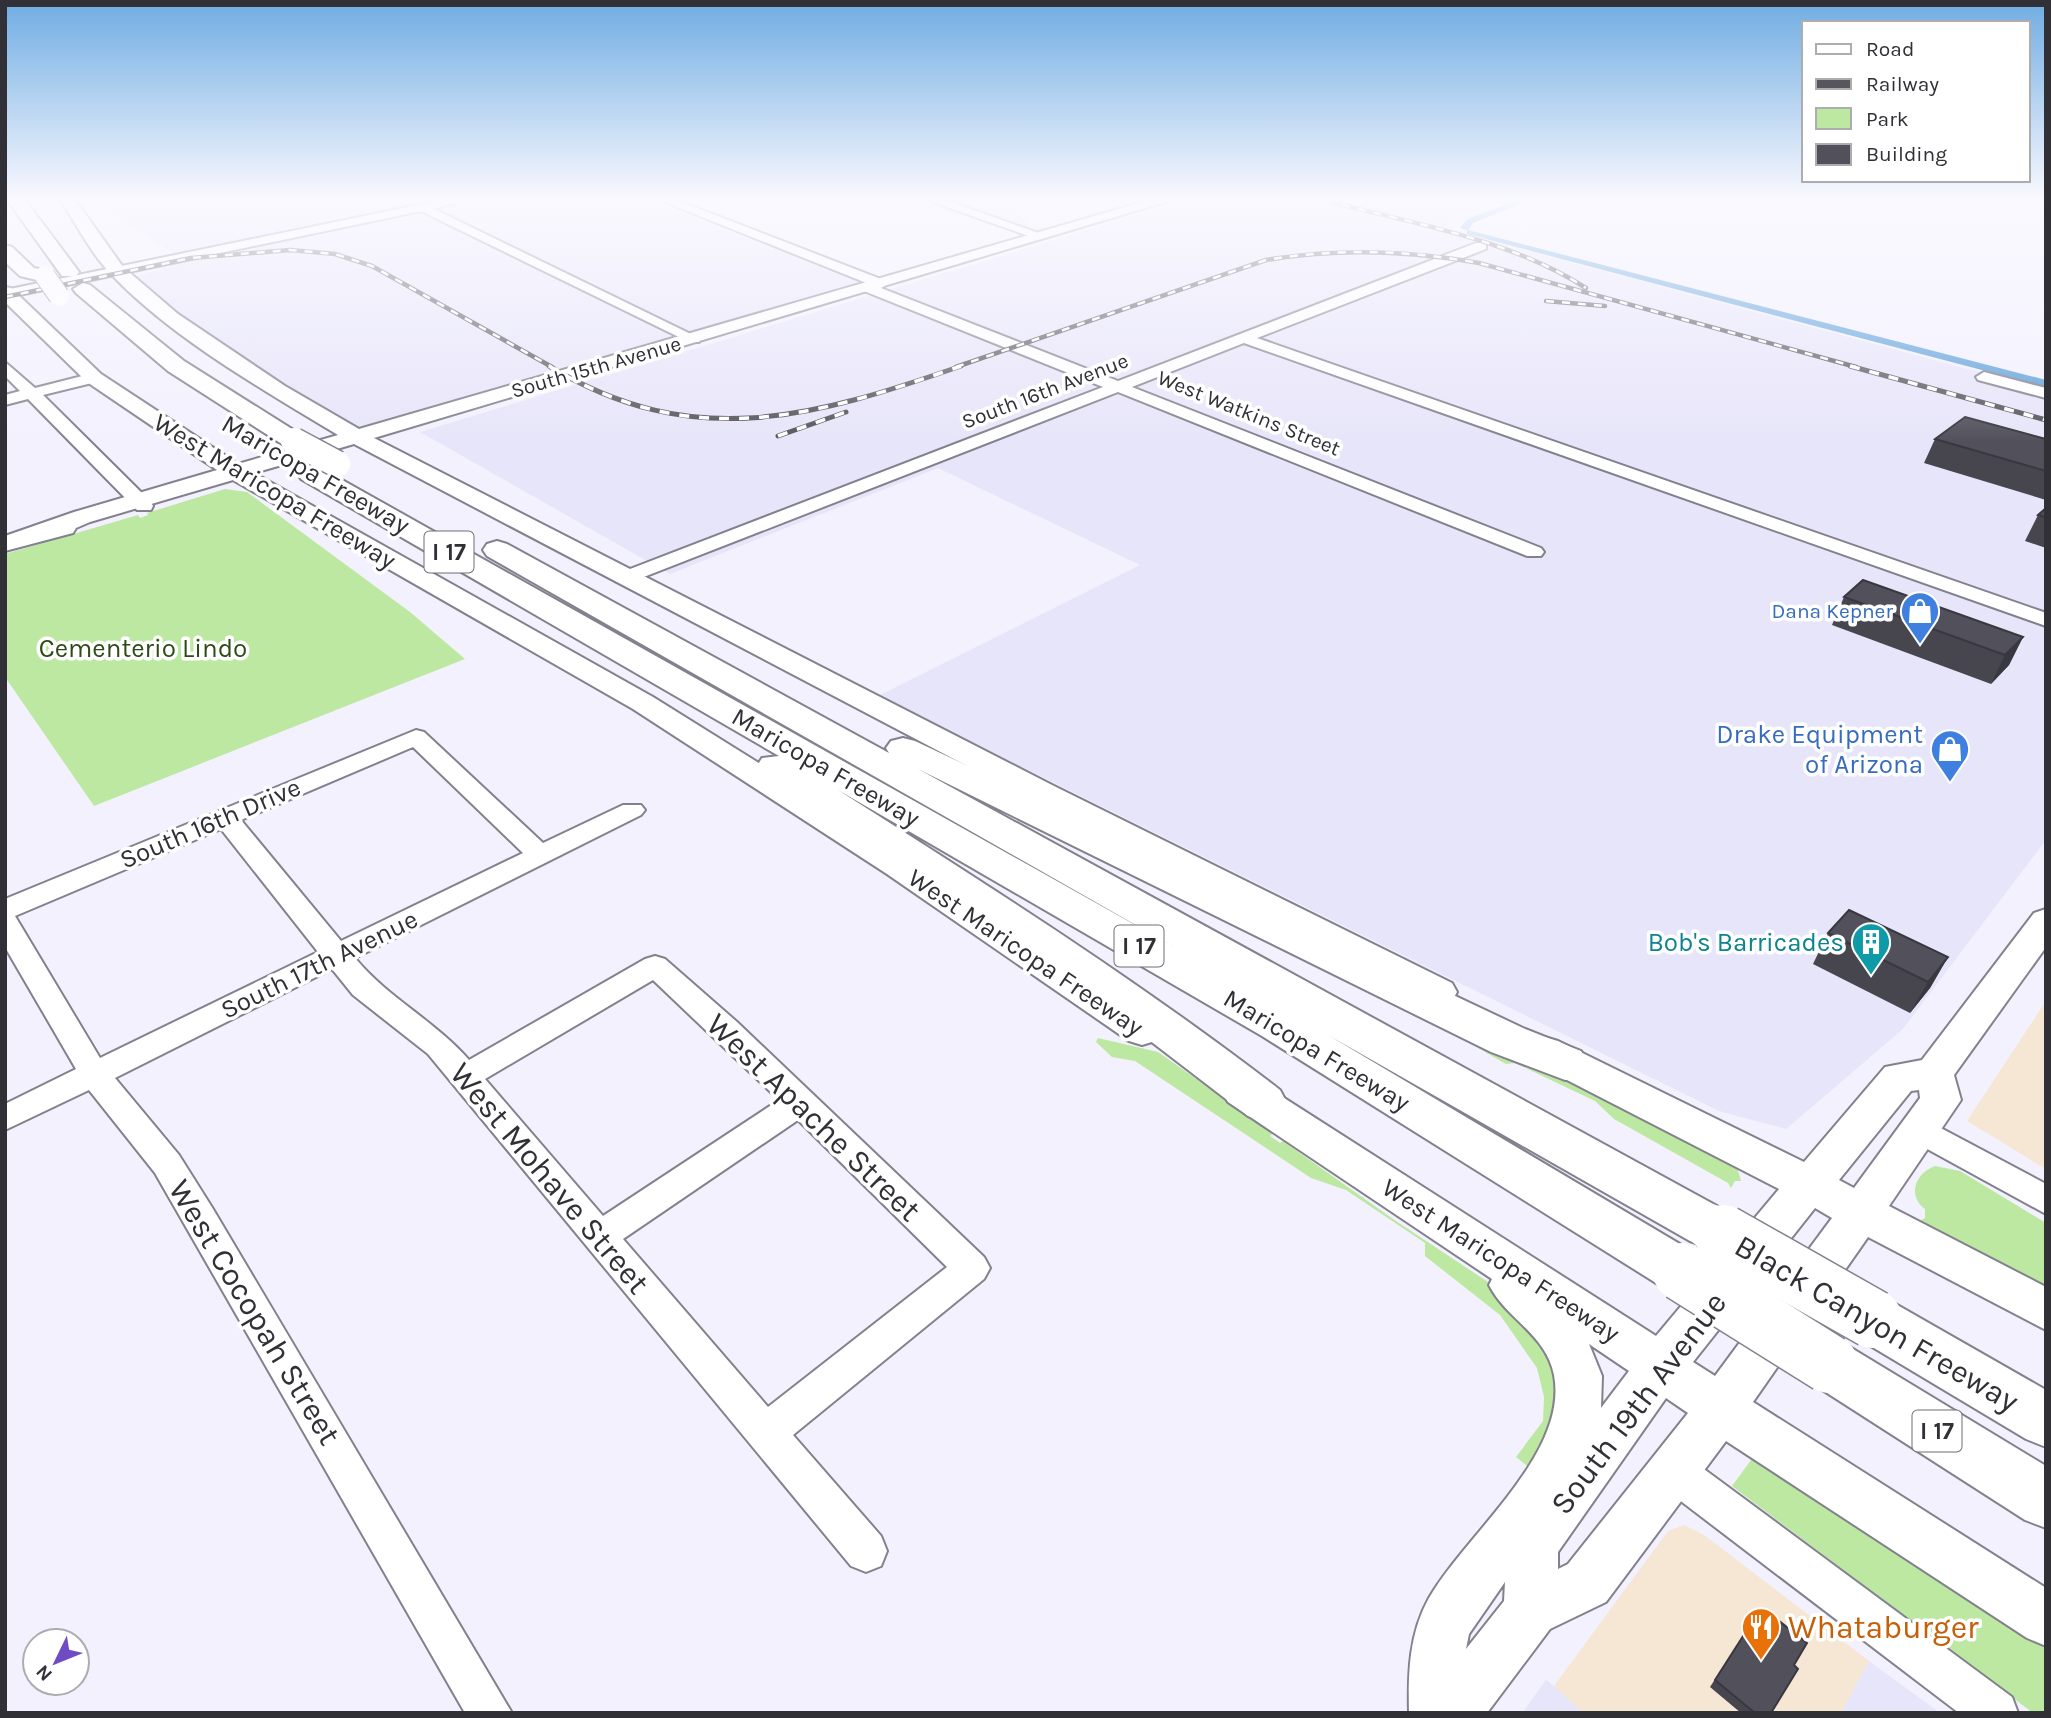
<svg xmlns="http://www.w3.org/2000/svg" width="2051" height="1718" font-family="Karla,sans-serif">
  <rect width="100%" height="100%" fill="#f3f1fe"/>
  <g fill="#f6e6d4">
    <path d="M2046,1001V1169L1967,1121Z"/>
    <path d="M1684,1525L1704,1535L1869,1661L1841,1713H1583L1554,1686L1668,1531Z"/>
  </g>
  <g fill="#e7e5f9">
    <path d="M88,201H652L858,282L380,423L358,426L261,370L191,322L134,277L187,261Z"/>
    <path d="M943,201H1002L1034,228L1028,229Z"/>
    <path d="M1182,201H1509L1441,228L2046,390V840L1902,1030L1786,1129L1719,1111L878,696L1140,565L938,468L670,574L420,432Z"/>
    <path d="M1869,1661L1940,1713H1841Z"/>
    <path d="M1546,1680L1554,1686L1583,1713H1522Z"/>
  </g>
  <g fill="#bce8a2">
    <path d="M225,489L247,492L410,612L465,659L94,806L5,677V554L138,515L140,518L148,515L147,513Z"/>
    <path d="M1434,1013L1736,1164L1741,1181H1735L1731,1188L1728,1183L1614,1119L1595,1101L1515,1063L1506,1064L1428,1019Z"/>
    <path d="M1098,1038L1158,1052L1273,1133L1270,1136L1280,1143L1283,1141L1393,1219L1506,1294L1553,1342L1558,1424L1531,1469L1516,1457L1543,1421L1544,1397L1537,1368L1500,1315L1425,1256V1243L1346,1190L1311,1178L1135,1061L1112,1057L1096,1042Z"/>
    <path d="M1935,1166L1960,1171L2046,1223V1293L1929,1229L1921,1220L1925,1218V1209C1907,1196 1915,1173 1935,1166Z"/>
    <path d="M1757,1452L2046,1636V1713H2033L1732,1486Z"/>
  </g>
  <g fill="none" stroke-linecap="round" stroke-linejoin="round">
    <path fill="#5a9fd9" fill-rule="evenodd" d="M1515,201H1527L1473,223L1468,230L2046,380V387L1467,234V230L1460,228L1467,219Z"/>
    <g stroke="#83818d" stroke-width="4">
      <g id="minor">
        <path d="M437,201H460L434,209L701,339L699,342H689L421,211L5,298V290Z"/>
        <path d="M662,201H679L886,281L888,284L881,288L1118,381L1476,243H1486V249L1257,338L2046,613V626L1244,343L1132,387L1541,548L1544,552L1541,556H1527L1118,392L631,582H617L614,578L617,574L1103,387L864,291L862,288L869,284Z"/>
        <path d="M930,201H948L1047,236L1037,239Z"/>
        <path d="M5,362L35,388L94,373L100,375V381L43,395L151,502L153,506L151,510H137L28,399L5,405V395L20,391L5,376Z"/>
        <path d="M1984,372L2046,388V398L1978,380L1976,377Z"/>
        <path d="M416,730L424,732L543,843L623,805H641L645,810L641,815L355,958C388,998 435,1021 469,1060L645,959L655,956L665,959L737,1022L984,1257L990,1268L984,1279L793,1435L881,1536L887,1551L881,1566L866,1572L851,1566L428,1054L353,995L332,969L115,1078L179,1155L213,1209L512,1713H465L155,1173L89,1090L5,1130V1104L76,1069L5,947V899ZM413,747L523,853L341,941L241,820ZM221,829L318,952L100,1058L15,916ZM653,980L779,1100L603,1216L485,1079ZM798,1120L947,1267L768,1407L623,1239Z"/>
        <path d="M1920,1117L2046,1184V1214L1909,1139L1904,1130L1909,1121Z"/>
        <path d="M1675,1453L1689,1458L2012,1697L2018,1713H1959L1661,1486L1655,1472L1661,1458Z"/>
      </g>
    </g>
    <g stroke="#83818d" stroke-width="4">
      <g id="major">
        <path d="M61,201H76L123,267L178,314L285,386L359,429L1146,201H1169L374,438L1052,785L1452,983L1457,992L1452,1001L1439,1005L1426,1001L1030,799L354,444L254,473L653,697L911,858L1155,1021L1161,1031L1155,1041L1142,1045L1129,1041L887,874L633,709L233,480L90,522L76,528L73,533L5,551V536L74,512L217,470L87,382L5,302V287L11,288L101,374L238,464L338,435C265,391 172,338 112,275C92,255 77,225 61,201Z"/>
        <path d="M2046,909V947L1954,1075L1961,1100L1889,1206L2046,1287V1330L1868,1237L1753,1402L2046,1588V1646L2027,1638L1726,1441L1606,1602L1550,1629L1487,1713H1409C1408,1673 1409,1634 1429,1598C1465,1535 1569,1454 1554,1375C1546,1334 1506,1319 1489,1285L1492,1279L1228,1102L1222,1091L1228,1080L1242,1076L1256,1080L1656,1336L1779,1189L1530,1061L1525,1051L1530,1041L1544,1037L1558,1041L1804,1162L1885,1067L1922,1060L2034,913ZM1919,1090L1920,1098L1854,1188L1839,1180L1911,1091ZM1815,1208L1832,1218L1715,1376L1693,1362ZM1589,1344L1629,1371L1601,1408L1602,1376ZM1666,1398L1688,1413L1568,1564L1558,1569V1552ZM1505,1582L1504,1601L1466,1649L1469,1634Z"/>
      </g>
    </g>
    <g stroke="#83818d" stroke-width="4">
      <g id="highway">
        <path d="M8,201H26L79,272L76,276H62Z"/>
        <path d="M5,245L12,247L34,268L52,272L55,276L45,282L20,276L5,262Z"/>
        <path d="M83,283L90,285L184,361L303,436L307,441L303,446H285L168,371L76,293L73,289Z"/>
        <path d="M310,465L319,467L1178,949L487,556L483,550L487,544L497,541L507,544L889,753L886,748L891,741L903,738L915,741L1523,1028L1581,1051L1588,1063L1581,1075L1565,1080L1491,1052L918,769L1726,1211L1733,1226L1726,1241L1708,1247L1690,1241L1328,1035L1700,1256L1708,1272L1700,1288L1682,1294L1664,1288L1262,1036L838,790C989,886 1139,981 1280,1090L1287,1103L1280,1116L1264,1121L1248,1116L1071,980L762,774L757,766L762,758L779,756L301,479L297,473L301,467Z"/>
        <path d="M1873,1295L1892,1302L2046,1390V1447L2026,1439L1854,1336L1846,1319L1854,1302Z"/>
        <path d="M1829,1339L1848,1346L2046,1466V1528L2025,1520L1810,1382L1802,1364L1810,1346Z"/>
      </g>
    </g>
    <use href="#minor" fill="#fff" fill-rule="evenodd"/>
    <use href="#major" fill="#fff" fill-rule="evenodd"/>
    <use href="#highway" fill="#fff" fill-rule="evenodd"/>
    <g stroke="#57565d" stroke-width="4.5">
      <g id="rail-far1">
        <path d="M1327,201C1414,224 1510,239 1586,288"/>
        <path d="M5,297L191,258L290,250L335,254L372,266L552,367"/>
        <path d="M1546,301L1605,306"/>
        <path d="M956,367L1266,260C1338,248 1407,250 1479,263L1856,367"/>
      </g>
    </g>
    <g stroke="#57565d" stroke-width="5">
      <g id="rail">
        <path d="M549,366C693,453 814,417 961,366"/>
        <path d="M1850,366L2046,420"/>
        <path d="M778,436L846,412"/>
      </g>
    </g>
    <use href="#rail-far1" stroke="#fff" stroke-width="2.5" stroke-dasharray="8" stroke-linecap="butt"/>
    <use href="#rail" stroke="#fff" stroke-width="3.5" stroke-dasharray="10" stroke-linecap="butt"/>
    <g stroke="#83818d" stroke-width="22" stroke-linecap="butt">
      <path id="highway-bridge-far3" d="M45,276L59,296"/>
    </g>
    <g stroke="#83818d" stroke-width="29" stroke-linecap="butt">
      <path id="highway-bridge-far2" d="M294,441L337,464"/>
    </g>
    <g stroke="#83818d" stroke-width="48" stroke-linecap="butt">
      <path id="highway-bridge-far1" d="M1708,1226L1726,1236"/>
    </g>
    <g stroke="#83818d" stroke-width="61" stroke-linecap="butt">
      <g id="highway-bridge">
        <path d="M1723,1234L1873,1319"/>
        <path d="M1682,1272L1829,1364"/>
      </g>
    </g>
    <use href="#highway-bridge-far3" stroke="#fff" stroke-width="20"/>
    <use href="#highway-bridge-far2" stroke="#fff" stroke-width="26"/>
    <use href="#highway-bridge-far1" stroke="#fff" stroke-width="45"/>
    <use href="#highway-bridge" stroke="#fff" stroke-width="58"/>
  </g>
  <g fill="#47454e">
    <path d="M1935,439H2046V500L1924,463Z"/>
    <path d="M2046,508V548L2025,541L2038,515Z"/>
    <path d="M1844,597L2023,637L2009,665L1991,684L1832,625Z"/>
    <path d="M1828,933L1948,957L1930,988L1910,1013L1813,964Z"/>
    <path d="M1769,1613L1794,1665L1771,1713H1741L1710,1687L1747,1630L1754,1636Z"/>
  </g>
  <g fill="#393840">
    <path d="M2023,637L2009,665L1991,684L2005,655Z"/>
    <path d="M1948,957L1930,988L1910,1013L1928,982Z"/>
  </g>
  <g fill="#52505b" stroke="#393840" stroke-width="2">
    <path d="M1965,417L2046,439V471L1935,439Z"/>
    <path d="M2046,508V517L2038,515Z"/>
    <path d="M1863,580L2023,637L2005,655L1844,597Z"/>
    <path d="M1849,910L1948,957L1928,982L1828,933Z"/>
    <path d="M1769,1613L1807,1643L1794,1665L1798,1669L1771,1713H1755L1715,1680L1747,1630L1755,1636Z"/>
  </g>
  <linearGradient id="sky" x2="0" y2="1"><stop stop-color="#6face2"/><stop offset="0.45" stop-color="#faf9ff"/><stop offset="1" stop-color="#faf9ff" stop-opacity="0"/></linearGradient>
  <rect width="2051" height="442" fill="url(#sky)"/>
  <defs>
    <g id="shop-pin" transform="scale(2.0125)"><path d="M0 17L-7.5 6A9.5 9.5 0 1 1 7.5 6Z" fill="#3f7fe0" stroke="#fff"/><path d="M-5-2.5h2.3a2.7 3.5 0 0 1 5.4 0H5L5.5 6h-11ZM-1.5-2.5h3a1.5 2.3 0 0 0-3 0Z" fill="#fff"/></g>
    <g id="building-pin" transform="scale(2.0125)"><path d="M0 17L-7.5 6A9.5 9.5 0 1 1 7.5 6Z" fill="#0f9aa8" stroke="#fff"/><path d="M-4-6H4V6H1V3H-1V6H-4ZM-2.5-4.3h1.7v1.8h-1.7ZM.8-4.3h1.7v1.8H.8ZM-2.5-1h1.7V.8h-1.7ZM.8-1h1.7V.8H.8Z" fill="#fff"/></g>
    <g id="restaurant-pin" transform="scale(2.0125)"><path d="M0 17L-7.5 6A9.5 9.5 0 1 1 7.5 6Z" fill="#e8710a" stroke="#fff"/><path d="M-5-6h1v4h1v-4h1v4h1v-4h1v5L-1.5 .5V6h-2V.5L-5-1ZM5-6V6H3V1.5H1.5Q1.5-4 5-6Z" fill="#fff"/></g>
  </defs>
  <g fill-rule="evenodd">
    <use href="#shop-pin" x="1920" y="611"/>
    <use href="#shop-pin" x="1950" y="749"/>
    <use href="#building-pin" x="1871" y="942"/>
    <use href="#restaurant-pin" x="1761" y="1627"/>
  </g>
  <g text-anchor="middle" stroke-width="7" stroke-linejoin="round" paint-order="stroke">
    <g font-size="21" fill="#313036" stroke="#fff">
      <text transform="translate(596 367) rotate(-16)" y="7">South 15th Avenue</text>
      <text transform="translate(1045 391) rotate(-21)" y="7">South 16th Avenue</text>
      <text transform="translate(1249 413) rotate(22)" y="7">West Watkins Street</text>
    </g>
    <g font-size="21" fill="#366cbe" stroke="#fff" text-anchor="end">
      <text x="1893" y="618">Dana Kepner</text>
    </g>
    <g fill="#fff" stroke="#6f6e72" stroke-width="2">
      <rect x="424.5" y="531.5" width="49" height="41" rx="5"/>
      <rect x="1114.5" y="925.5" width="49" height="41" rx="5"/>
      <rect x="1912.5" y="1410.5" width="49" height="41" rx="5"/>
    </g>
    <g font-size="24" font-weight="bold" fill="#313036">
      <text x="449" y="560">I 17</text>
      <text x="1139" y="954">I 17</text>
      <text x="1937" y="1439">I 17</text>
    </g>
    <g font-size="26" fill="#313036" stroke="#fff">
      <text transform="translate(316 474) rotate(30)" y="9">Maricopa Freeway</text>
      <text transform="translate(275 491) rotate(31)" y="9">West Maricopa Freeway</text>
      <text transform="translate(826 767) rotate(30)" y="9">Maricopa Freeway</text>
      <text transform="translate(210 823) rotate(-23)" y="9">South 16th Drive</text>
      <text transform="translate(1026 952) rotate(34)" y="9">West Maricopa Freeway</text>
      <text transform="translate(319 964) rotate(-26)" y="9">South 17th Avenue</text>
      <text transform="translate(1317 1050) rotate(31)" y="9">Maricopa Freeway</text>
      <text transform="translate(1501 1260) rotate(33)" y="9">West Maricopa Freeway</text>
    </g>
    <g font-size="26" fill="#2d4a17" stroke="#fff">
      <text x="143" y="657">Cementerio Lindo</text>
    </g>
    <g font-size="26" fill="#366cbe" stroke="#fff" text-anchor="end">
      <text x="1923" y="743">Drake Equipment<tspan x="1923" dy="30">of Arizona</tspan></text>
    </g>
    <g font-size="26" fill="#0d838f" stroke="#fff" text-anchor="end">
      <text x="1844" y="951">Bob's Barricades</text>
    </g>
    <g font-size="32" fill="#313036" stroke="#fff">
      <text transform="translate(814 1117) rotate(44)" y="11">West Apache Street</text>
      <text transform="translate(550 1178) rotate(50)" y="11">West Mohave Street</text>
      <text transform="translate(255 1312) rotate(59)" y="11">West Cocopah Street</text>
      <text transform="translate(1877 1323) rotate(30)" y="11">Black Canyon Freeway</text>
      <text transform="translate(1638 1403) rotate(-53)" y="11">South 19th Avenue</text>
    </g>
    <g font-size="32" fill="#c56008" stroke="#fff" text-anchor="start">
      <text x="1788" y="1638">Whataburger</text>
    </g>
  </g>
  <rect width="2051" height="1718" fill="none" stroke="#313036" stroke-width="14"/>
  <rect x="1802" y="21" width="228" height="161" fill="#ffffff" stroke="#adacaf" stroke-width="2"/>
  <rect x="1816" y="44" width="35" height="10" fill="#ffffff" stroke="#adacaf" stroke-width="2"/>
  <text x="1866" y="56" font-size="21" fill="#313036">Road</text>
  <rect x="1816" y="79" width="35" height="10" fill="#57565d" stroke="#adacaf" stroke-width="2"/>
  <text x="1866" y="91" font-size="21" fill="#313036">Railway</text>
  <rect x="1816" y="108" width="35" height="21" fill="#bce8a2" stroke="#adacaf" stroke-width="2"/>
  <text x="1866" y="126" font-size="21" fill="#313036">Park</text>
  <rect x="1816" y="144" width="35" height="21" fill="#52505b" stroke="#adacaf" stroke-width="2"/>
  <text x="1866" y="161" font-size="21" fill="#313036">Building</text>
  <g transform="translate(56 1662) rotate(227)"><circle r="33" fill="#ffffff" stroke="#adacaf" stroke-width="2"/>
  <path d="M0-5L12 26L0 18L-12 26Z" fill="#6f4bc4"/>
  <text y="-10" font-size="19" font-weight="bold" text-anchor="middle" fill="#313036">N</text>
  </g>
</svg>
